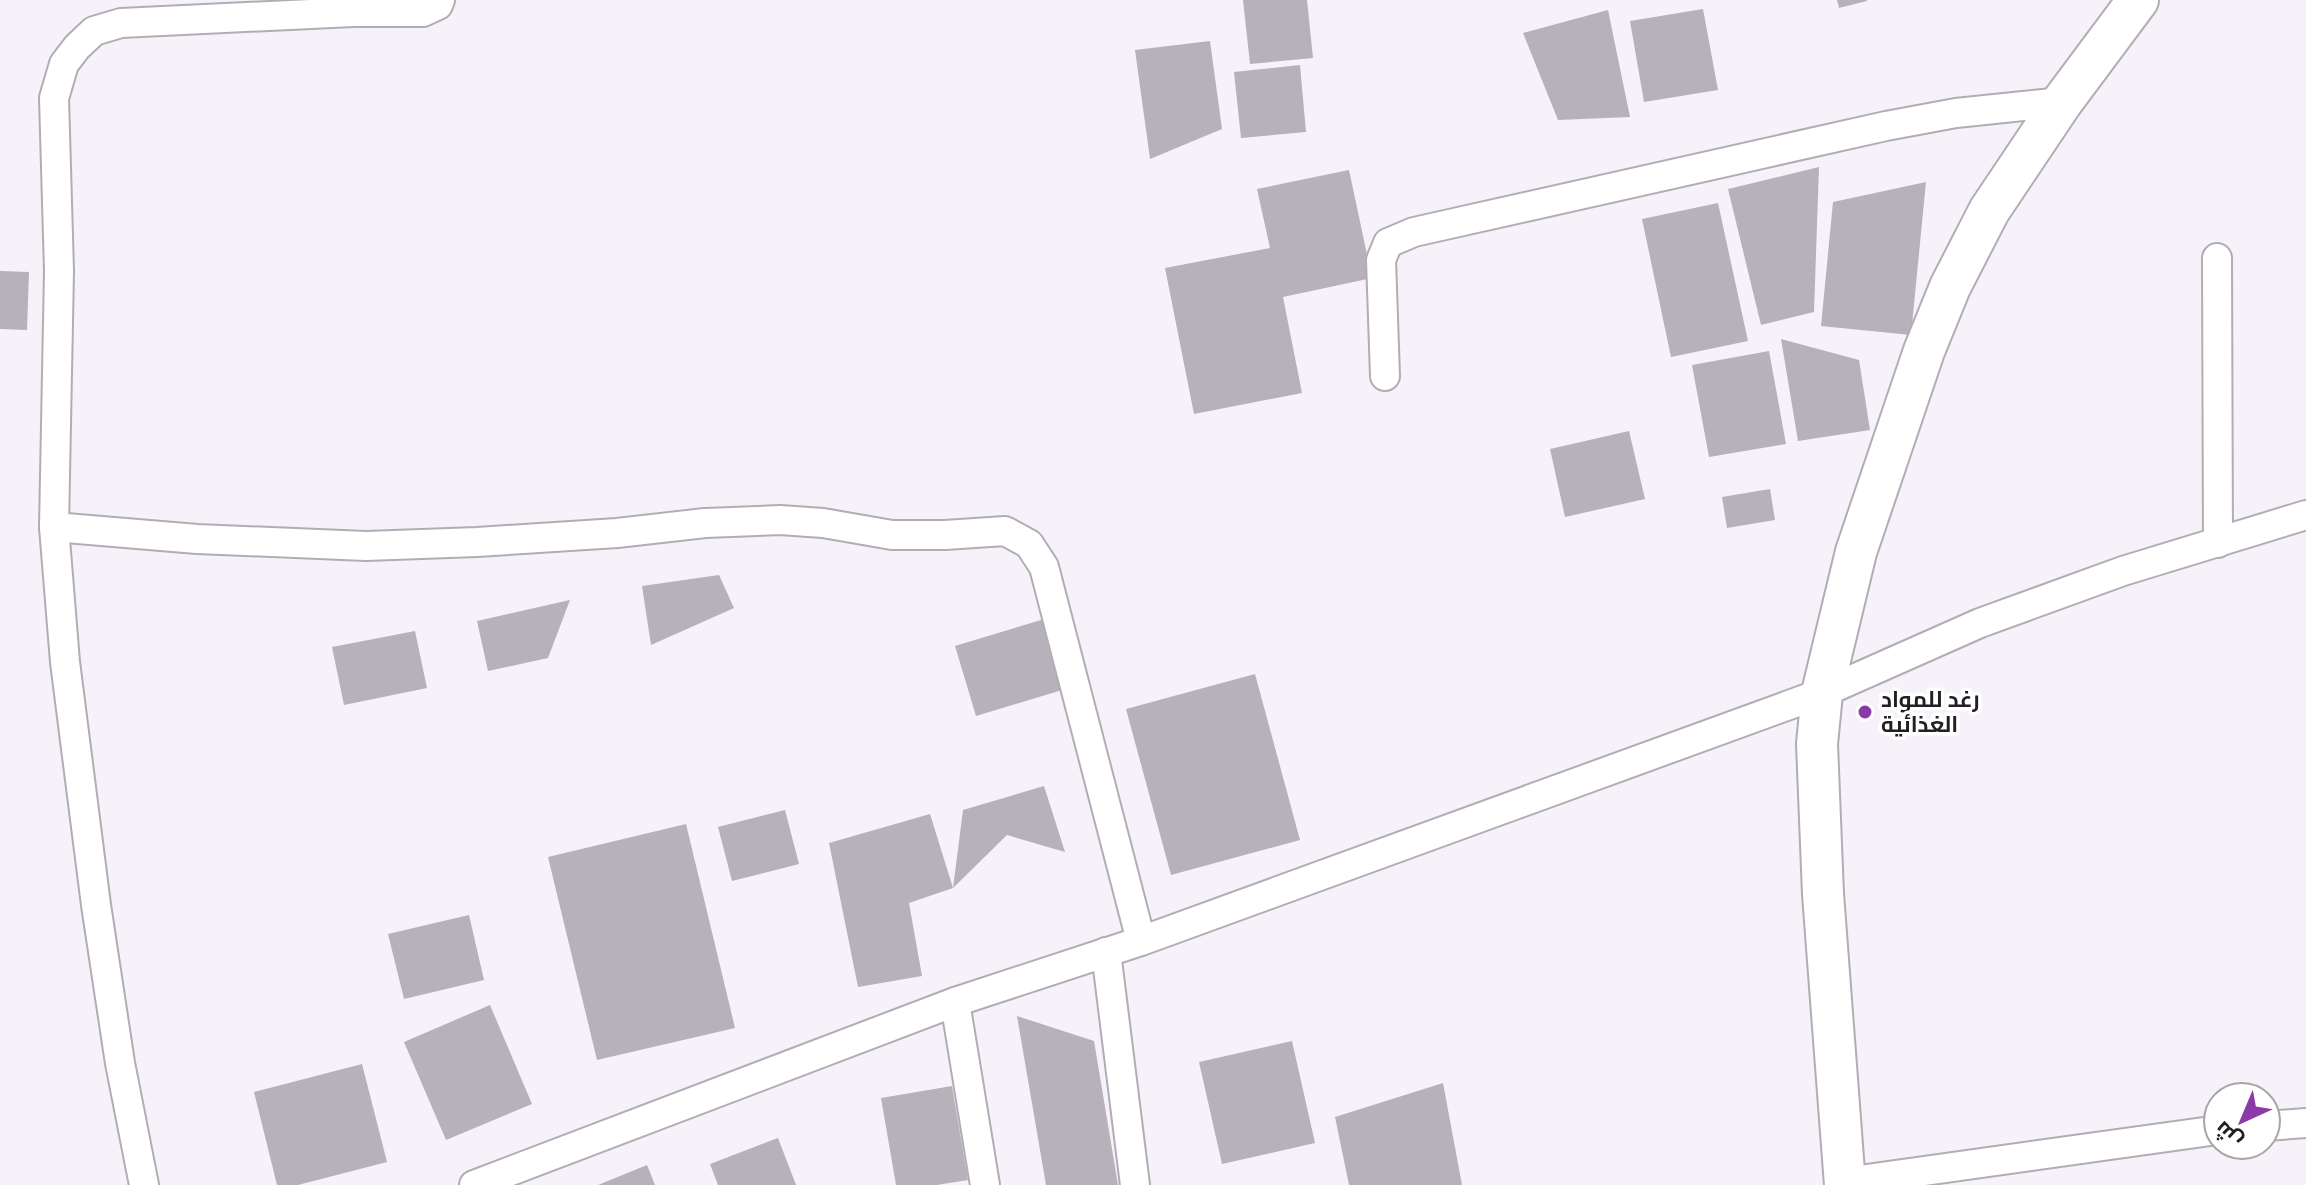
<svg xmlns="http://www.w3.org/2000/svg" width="2306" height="1185" font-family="'Fira Sans',Cairo,sans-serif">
  <rect width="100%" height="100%" fill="#f7f1f9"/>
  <g fill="#b7b1b9">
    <path d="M1243,0H1307L1313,58L1250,64Z"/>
    <path d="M1837,0H1867V1L1839,8Z"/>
    <path d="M1703,9L1718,90L1644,102L1630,21Z"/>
    <path d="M1608,10L1630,117L1558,120L1523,33Z"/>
    <path d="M1210,41L1222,129L1150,159L1135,50Z"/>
    <path d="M1300,65L1306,132L1241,138L1234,72Z"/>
    <path d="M1819,167L1814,312L1761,325L1728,189Z"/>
    <path d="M1349,170L1372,278L1283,297L1302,393L1194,414L1165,268L1270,248L1257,189Z"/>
    <path d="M1926,182L1911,335L1821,326L1833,202Z"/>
    <path d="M1718,203L1748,341L1671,357L1642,219Z"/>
    <path d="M0,271L29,272L27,330L0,329Z"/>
    <path d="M1781,339L1859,360L1870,430L1798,441Z"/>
    <path d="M1769,351L1786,444L1709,457L1692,365Z"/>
    <path d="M1629,431L1645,499L1565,517L1550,449Z"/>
    <path d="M1770,489L1775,520L1727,528L1722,497Z"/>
    <path d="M719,575L734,608L651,645L642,586Z"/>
    <path d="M570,600L548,658L488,671L477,621Z"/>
    <path d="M1051,617L1072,687L976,716L955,646Z"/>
    <path d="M415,631L427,688L344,705L332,647Z"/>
    <path d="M1255,674L1300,840L1171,875L1126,709Z"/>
    <path d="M1044,786L1065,852L1007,835L953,888L909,903L922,976L858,987L829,843L930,814L953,888L963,810Z"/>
    <path d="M785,810L799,864L732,881L718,827Z"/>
    <path d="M686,824L735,1028L597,1060L548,857Z"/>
    <path d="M469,915L484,980L404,999L388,934Z"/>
    <path d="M490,1005L532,1104L446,1140L404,1042Z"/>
    <path d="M1017,1016L1094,1041L1118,1185H1046Z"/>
    <path d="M1292,1041L1315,1143L1222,1164L1199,1062Z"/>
    <path d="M362,1064L387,1162L298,1185H277L254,1092Z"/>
    <path d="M1443,1083L1462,1185H1349L1335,1117Z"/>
    <path d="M952,1086L968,1180L937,1185H896L881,1098Z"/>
    <path d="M778,1138L796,1185H718L710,1164Z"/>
    <path d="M647,1165L655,1185H598Z"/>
  </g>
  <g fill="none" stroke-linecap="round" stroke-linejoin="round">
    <g stroke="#b2adb5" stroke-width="32">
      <g id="street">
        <path d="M2217,258L2218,543"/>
        <path d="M1385,376L1381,260L1388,243L1414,232L1886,126L1956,113L2062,102"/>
        <path d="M54,527L197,539L366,546L477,542L617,533L705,523L780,520L823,523L892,535H945L1005,531L1029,544L1044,567L1141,941"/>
        <path d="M1106,952L1135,1185"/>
        <path d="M955,1002L985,1185"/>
        <path d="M2266,1126L2306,1123"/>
        <path d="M1845,1182L2218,1130"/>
        <path d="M144,1185L120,1063L96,905L65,662L54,527L59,271L54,98L64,64L77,47L94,31L121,23L353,12H423L438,5L440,0"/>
        <path d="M474,1185L955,1002L1141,941L1822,693L1980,623L2123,571L2306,515"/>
      </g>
    </g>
    <g stroke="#b2adb5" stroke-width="44">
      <path id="secondary" d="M1845,1185L1823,894L1817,744L1822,693L1856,552L1924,351L1950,287L1989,211L2062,102L2138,0"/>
    </g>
    <use href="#street" stroke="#fff" stroke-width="28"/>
    <use href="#secondary" stroke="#fff" stroke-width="40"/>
  </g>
  <circle fill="#8c3aa8" stroke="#fff" stroke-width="3" cx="1865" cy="712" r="8"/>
  <g text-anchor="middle" stroke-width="7" stroke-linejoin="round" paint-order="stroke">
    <g font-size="22" font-weight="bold" fill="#222023" stroke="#fff" text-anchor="start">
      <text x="1881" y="707">رغد للمواد<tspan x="1881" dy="25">الغذائية</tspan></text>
    </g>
  </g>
  <g transform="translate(2242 1121) rotate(224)"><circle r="38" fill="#ffffff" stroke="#a7a6a7" stroke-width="2"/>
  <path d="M0-6L14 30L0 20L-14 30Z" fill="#8c3aa8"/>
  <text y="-12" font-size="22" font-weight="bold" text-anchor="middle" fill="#222023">ش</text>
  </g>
</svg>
